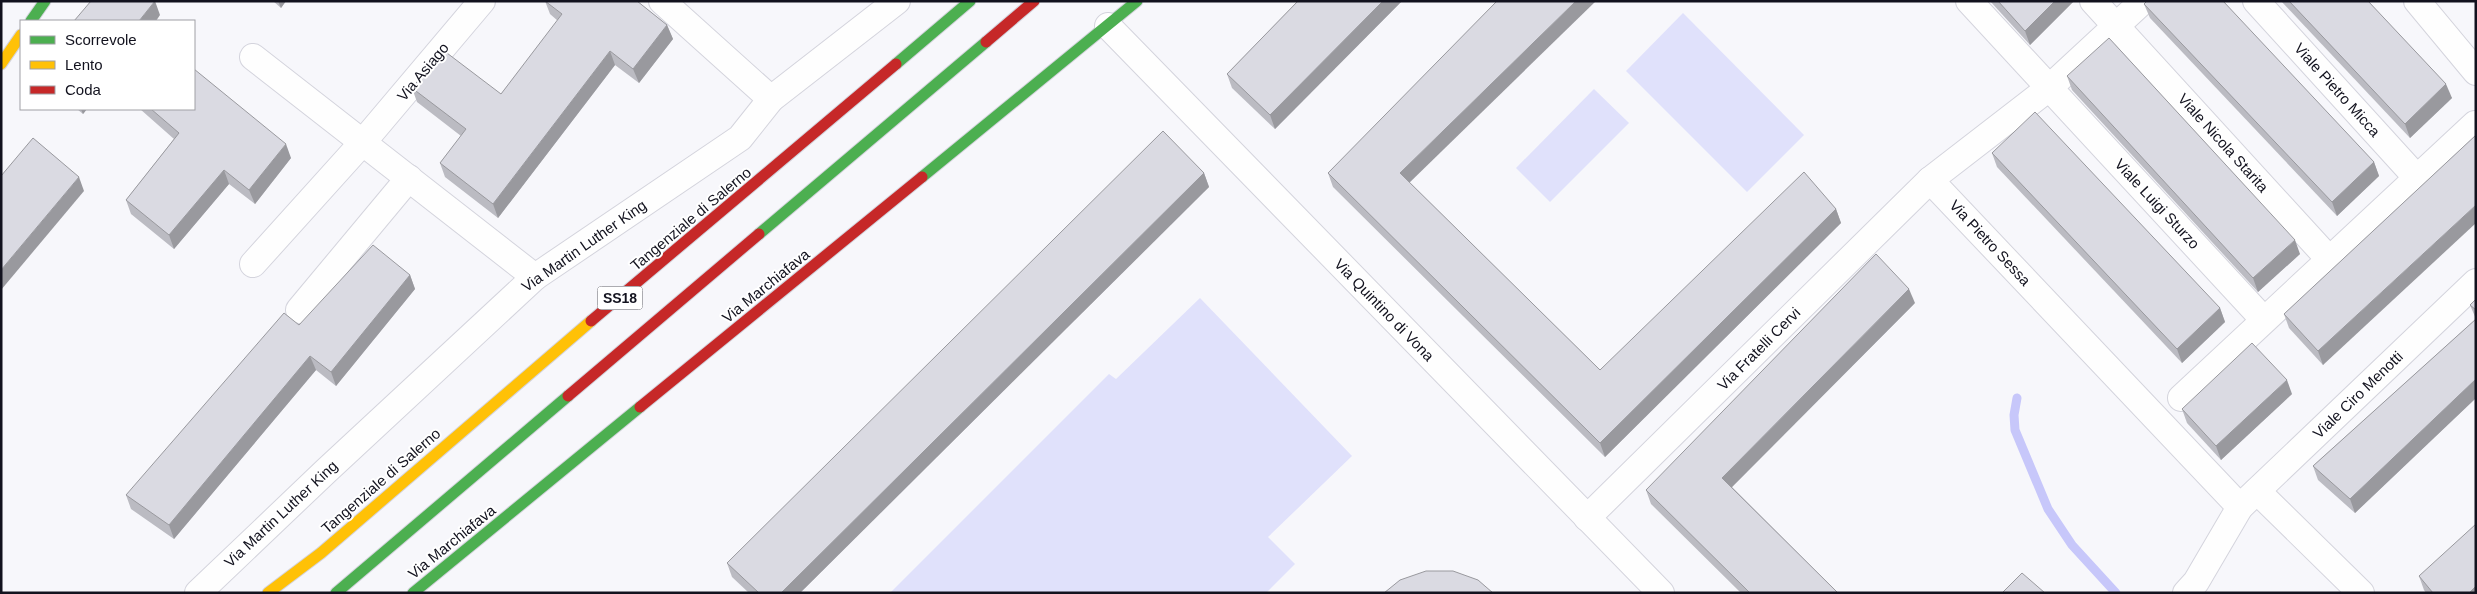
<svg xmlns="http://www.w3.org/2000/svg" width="2477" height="594" font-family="Helvetica,sans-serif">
  <rect width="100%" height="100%" fill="#f7f7fb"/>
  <g fill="#e0e1fb">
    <path d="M1683,13L1804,135L1747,192L1626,71Z"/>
    <path d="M1594,89L1629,123L1550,202L1516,168Z"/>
    <path d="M1200,298L1352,456L1268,537L1295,564L1266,593H890L1109,374L1116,379Z"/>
  </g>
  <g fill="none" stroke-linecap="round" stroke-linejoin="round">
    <path stroke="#c7c7fa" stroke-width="9" d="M2017,398L2014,415L2015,430L2048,509L2072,545L2116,593"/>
    <g stroke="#d4d4dd" stroke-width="28">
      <g id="street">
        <path d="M662,1L771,99"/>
        <path d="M1969,1L2264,320"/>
        <path d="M2093,1L2329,259"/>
        <path d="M2143,1L2049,88L1930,180L2240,507"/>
        <path d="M2256,1L2417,178"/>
        <path d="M2417,1L2476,72"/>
        <path d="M1108,26L1661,593"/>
        <path d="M253,57L535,277"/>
        <path d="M253,264L363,142L482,1"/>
        <path d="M299,310L409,178"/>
        <path d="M2181,398L2475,124"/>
        <path d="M2257,491L2361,593"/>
        <path d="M1587,518L1930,180"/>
        <path d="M198,593L326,471L535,277L740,138L771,99L897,1"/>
        <path d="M2186,593L2196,582L2240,507L2476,282"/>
      </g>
    </g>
    <g stroke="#d4d4dd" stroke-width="13">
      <g id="fast">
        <path d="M31,21L45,1"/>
        <path d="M896,64L970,1"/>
        <path d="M922,177L1137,1"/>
        <path d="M759,234L986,42"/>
        <path d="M336,593L568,396"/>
        <path d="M413,593L640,407"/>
      </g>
    </g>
    <g stroke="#d4d4dd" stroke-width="13">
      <g id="slow">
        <path d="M1,64L21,35"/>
        <path d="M268,593L321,553L591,321"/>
      </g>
    </g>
    <g stroke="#d4d4dd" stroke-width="13">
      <g id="jam">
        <path d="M986,42L1034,1"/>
        <path d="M591,321L896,64"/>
        <path d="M568,396L759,234"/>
        <path d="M640,407L922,177"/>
      </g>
    </g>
    <use href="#street" stroke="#fefefe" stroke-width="26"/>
    <use href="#fast" stroke="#4caf50" stroke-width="11"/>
    <use href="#slow" stroke="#ffc107" stroke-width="11"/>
    <use href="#jam" stroke="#c62828" stroke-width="11"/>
  </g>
  <g fill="#bbbbc2">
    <path d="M273,1H286L281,8Z"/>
    <path d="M545,1H637L667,25L673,39L639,83L615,65L498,218L445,177L440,163L461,136L417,102L412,88L501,94L558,21L550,14Z"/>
    <path d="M1298,1H1402L1275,129L1232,88L1227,74Z"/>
    <path d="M1990,1H2074L2030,45Z"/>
    <path d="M2281,1H2368L2452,98L2410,138Z"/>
    <path d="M2144,4L2374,162L2379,176L2337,216L2150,18Z"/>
    <path d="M2067,76L2300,254L2258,292L2072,90Z"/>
    <path d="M77,109H87L83,114Z"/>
    <path d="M140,109H194L291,158L255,204L229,184L174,249L131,214L126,200L174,139Z"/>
    <path d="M2476,135L2323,365L2289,328L2284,314Z"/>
    <path d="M1992,153L2220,308L2225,322L2182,363L1997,167Z"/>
    <path d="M1204,173L1209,187L800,593H749L732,577L727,563Z"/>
    <path d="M1328,173L1410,183L1600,370L1836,209L1841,223L1605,457L1333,187Z"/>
    <path d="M410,275L415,289L336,386L316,370L174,539L131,509L126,495L299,325Z"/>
    <path d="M2476,299V398L2355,513L2318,480L2313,466L2476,319L2470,305Z"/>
    <path d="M1915,303L1732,487L1838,593H1741L1651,504L1646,490Z"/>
    <path d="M2292,394L2221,460L2187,423L2182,409Z"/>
    <path d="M2419,576L2476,593H2426L2424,590Z"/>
  </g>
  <g fill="#99999e">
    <path d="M155,1L160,15L156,21H139Z"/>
    <path d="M278,1H286L281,8Z"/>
    <path d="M1383,1H1402L1275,129L1270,115Z"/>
    <path d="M1576,1H1596L1405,187L1400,173Z"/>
    <path d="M2055,1H2074L2030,45L2025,31Z"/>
    <path d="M667,25L673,39L639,83L633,69Z"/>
    <path d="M610,51L615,65L498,218L493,204Z"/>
    <path d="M2446,84L2452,98L2410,138L2405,124Z"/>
    <path d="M81,109H87L83,114Z"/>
    <path d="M286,144L291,158L255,204L249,190Z"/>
    <path d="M2374,162L2379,176L2337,216L2332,202Z"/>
    <path d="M224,170L229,184L174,249L169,235Z"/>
    <path d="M1204,173L1209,187L800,593H781Z"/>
    <path d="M79,177L84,191L1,290V270Z"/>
    <path d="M2476,205V223L2323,365L2318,351Z"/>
    <path d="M1836,209L1841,223L1605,457L1600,443Z"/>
    <path d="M2295,240L2300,254L2258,292L2253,278Z"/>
    <path d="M410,275L415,289L336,386L331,372Z"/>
    <path d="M1909,289L1915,303L1727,492L1722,478Z"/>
    <path d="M2220,308L2225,322L2182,363L2177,349Z"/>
    <path d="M310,356L316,370L174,539L169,525Z"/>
    <path d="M2476,379V398L2355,513L2350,499Z"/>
    <path d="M2287,380L2292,394L2221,460L2216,446Z"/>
    <path d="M2476,586V593H2469Z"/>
  </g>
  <g fill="#dadae2" stroke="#99999e">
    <path d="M91,1H155L139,21H74Z"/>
    <path d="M545,1H637L667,25L633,69L610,51L493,204L440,163L466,129L412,88L443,50L501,94L562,14Z"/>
    <path d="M1298,1H1383L1270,115L1227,74Z"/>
    <path d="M1497,1H1576L1400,173L1600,370L1804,172L1836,209L1600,443L1328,173Z"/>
    <path d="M1998,1H2055L2025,31Z"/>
    <path d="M2147,1H2223L2374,162L2332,202L2144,4Z"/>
    <path d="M2289,1H2368L2446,84L2405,124Z"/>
    <path d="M2109,38L2295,240L2253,278L2067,76Z"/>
    <path d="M194,69L286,144L249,190L224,170L169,235L126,200L179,133L151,109H194Z"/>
    <path d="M2035,112L2220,308L2177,349L1992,153Z"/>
    <path d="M1163,131L1204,173L781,593H759L727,563Z"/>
    <path d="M2476,135V205L2318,351L2284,314Z"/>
    <path d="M33,138L79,177L1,270V176Z"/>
    <path d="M373,245L410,275L331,372L310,356L169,525L126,495L284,313L299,325Z"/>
    <path d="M1876,254L1909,289L1722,478L1838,593H1750L1646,490Z"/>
    <path d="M2476,299V310L2470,305Z"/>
    <path d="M2476,319V379L2350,499L2313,466Z"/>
    <path d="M2252,343L2287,380L2216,446L2182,409Z"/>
    <path d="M2476,524V586L2469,593H2433L2419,576Z"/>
    <path d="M1426,571H1453L1478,580L1493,593H1384L1400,580Z"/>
    <path d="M2022,573L2045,593H2002Z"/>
  </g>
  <g text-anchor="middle" stroke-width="4" stroke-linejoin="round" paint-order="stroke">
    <rect fill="#fff" stroke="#595962" stroke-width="1" x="597.5" y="286.5" width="45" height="23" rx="4"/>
    <g font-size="14" font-weight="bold" fill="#12121e">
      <text x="620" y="303">SS18</text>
    </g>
    <g font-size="15" fill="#12121e" stroke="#fff">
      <text transform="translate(423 72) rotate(-50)" y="5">Via Asiago</text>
      <text transform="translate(2337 90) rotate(48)" y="5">Viale Pietro Micca</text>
      <text transform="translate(2223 143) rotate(48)" y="5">Viale Nicola Starita</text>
      <text transform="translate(2157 204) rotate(47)" y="5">Viale Luigi Sturzo</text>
      <text transform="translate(691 219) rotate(-40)" y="5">Tangenziale di Salerno</text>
      <text transform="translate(1990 243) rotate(47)" y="5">Via Pietro Sessa</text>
      <text transform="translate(584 246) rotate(-35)" y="5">Via Martin Luther King</text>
      <text transform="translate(766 286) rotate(-39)" y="5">Via Marchiafava</text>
      <text transform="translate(1384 310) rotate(46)" y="5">Via Quintino di Vona</text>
      <text transform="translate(1759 349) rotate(-45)" y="5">Via Fratelli Cervi</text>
      <text transform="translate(2358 395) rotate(-44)" y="5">Viale Ciro Menotti</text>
      <text transform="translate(381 481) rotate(-41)" y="5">Tangenziale di Salerno</text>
      <text transform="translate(281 514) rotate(-43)" y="5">Via Martin Luther King</text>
      <text transform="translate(452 542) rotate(-39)" y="5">Via Marchiafava</text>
    </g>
  </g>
  <rect width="2477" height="594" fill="none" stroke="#12121e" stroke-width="5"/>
  <rect x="20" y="20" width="175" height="90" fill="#ffffff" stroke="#a0a0a5"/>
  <rect x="30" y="36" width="25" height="8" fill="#4caf50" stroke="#a0a0a5"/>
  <text x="65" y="45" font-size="15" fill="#12121e">Scorrevole</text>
  <rect x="30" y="61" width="25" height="8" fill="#ffc107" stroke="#a0a0a5"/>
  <text x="65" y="70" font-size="15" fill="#12121e">Lento</text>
  <rect x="30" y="86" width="25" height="8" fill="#c62828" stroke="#a0a0a5"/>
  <text x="65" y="95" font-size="15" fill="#12121e">Coda</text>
</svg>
